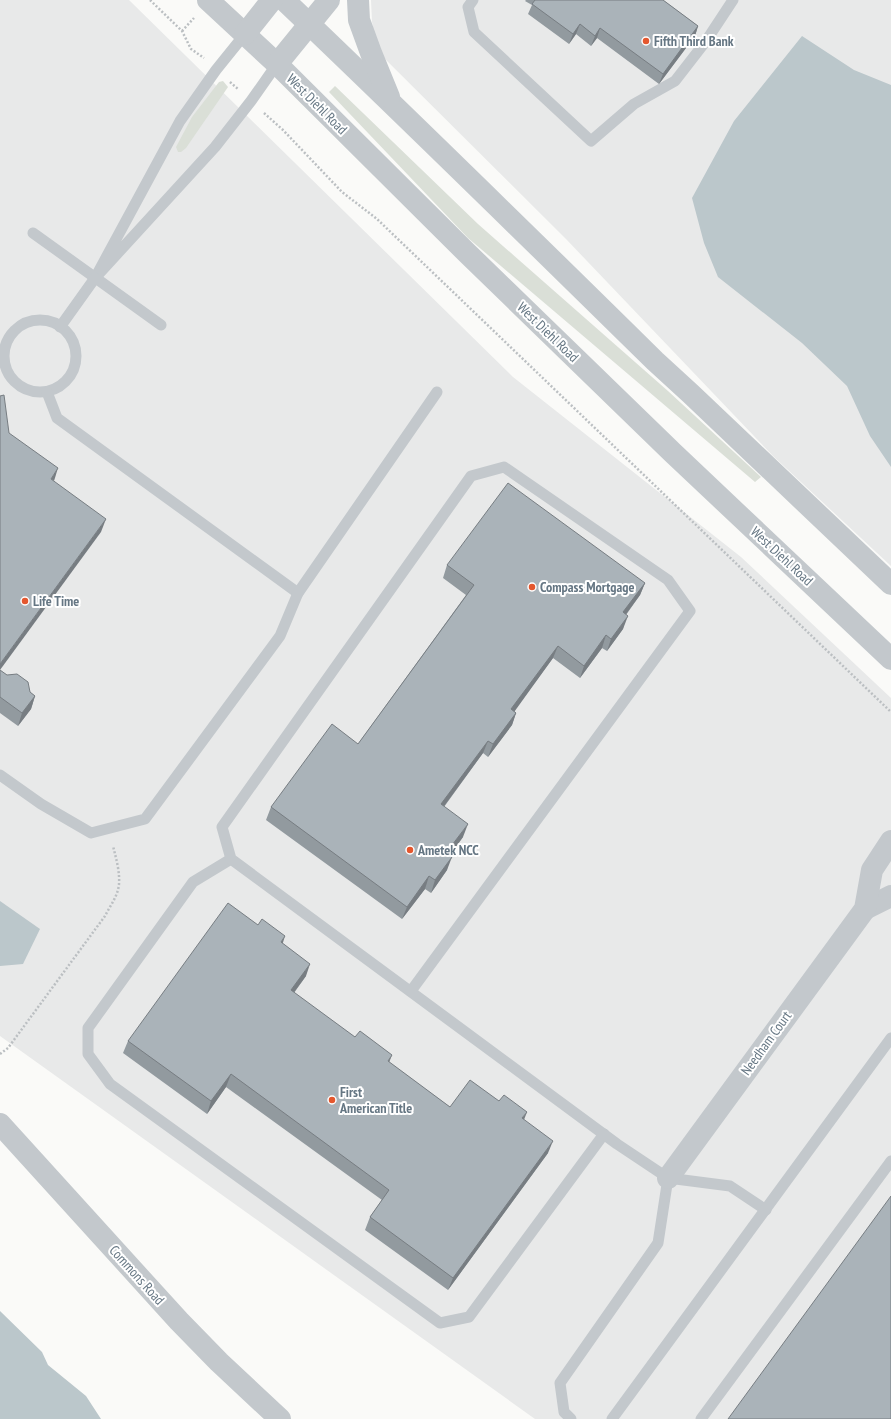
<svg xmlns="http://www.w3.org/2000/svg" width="891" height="1419" font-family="'PT Sans Narrow',sans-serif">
  <rect width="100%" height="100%" fill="#fafaf8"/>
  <g fill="#e8e9e9">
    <path d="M0,0H129L513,377L741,557L891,698V1419H535L0,1036Z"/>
    <path d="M371,0H891V566L773,456L566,239L381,55L375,38L372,22Z"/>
  </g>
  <g fill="#dadfd7">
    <path d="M223,81L228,87L186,148L181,152H178L176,147L192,117L219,82Z"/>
    <path d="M335,86L478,224L668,391L761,477L755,482L468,238L329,92Z"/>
  </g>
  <g fill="#bbc7cb">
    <path d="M802,36L854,70L891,85V467L870,436L847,386L802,343L718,277L704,243L692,198L734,121Z"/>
    <path d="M0,901L40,929L23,964L0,966Z"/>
    <path d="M0,1311L42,1352L48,1365L86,1396L101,1419H0Z"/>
  </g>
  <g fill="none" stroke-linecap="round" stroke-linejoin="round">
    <g stroke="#bbbfc2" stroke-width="2.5" stroke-dasharray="2 2" stroke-linecap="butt">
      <path d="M150,0L182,31L191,49L204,58"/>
      <path d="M182,31L194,18"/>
      <path d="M230,82L238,89"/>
      <path d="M264,113L283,130L342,192L377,219L891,712"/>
      <path d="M0,1054L8,1048L105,916C110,906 118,896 119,884C120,872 116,858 113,846"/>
    </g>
    <g stroke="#c3c8cc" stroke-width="11">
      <path d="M473,0L468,7L474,32L591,141L634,104L675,81L706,41L733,0"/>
      <path d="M245,34L216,70L180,121L95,278L215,147L251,101L277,64"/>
      <path d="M33,233L161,325"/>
      <circle cx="40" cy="356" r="36"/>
      <path d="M60,327L95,278"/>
      <path d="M47,392L57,418L298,593"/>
      <path d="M0,775L41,804L91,833L145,819L280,636L298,593L437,392"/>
      <path d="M231,859L193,882L88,1028V1054L110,1084L440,1323L469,1317L604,1134"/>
      <path d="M411,991L690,611L668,580L504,467L471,476L222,827L231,859L617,1144L668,1178L730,1186L766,1210"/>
      <path d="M571,1419L564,1412L560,1383L658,1243L668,1178"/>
      <path d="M612,1419L891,1038"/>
      <path d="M701,1419L891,1161"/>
    </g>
    <g stroke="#c3c8cc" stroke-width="22">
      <path d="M865,909L891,896"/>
      <path d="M0,1124L179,1321L219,1362L280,1419"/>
      <path d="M668,1178L865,909L872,870L891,841"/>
    </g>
    <g stroke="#c3c8cc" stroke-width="22">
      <path d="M208,0L277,64L468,254L673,453L891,659"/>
      <path d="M284,0C409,119 532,240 655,361L691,394L891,584"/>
      <path d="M358,0L359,20L371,53L389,97"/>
      <path d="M245,34L272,0"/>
      <path d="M277,64L329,0"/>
    </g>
  </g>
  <g fill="#929a9f">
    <path d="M526,0H663L698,26L695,36L659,84L597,38L591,46L576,34L569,44L528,14L532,5L525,1Z"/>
    <path d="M447,565L645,583L640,595L626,615L623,629L607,651L602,648L580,678L553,658L514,711L516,713L512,725L488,757L483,753L444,807L463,837L449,856L447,870L431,893L425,889L402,919L266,820L271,807L358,744L466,595L443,578Z"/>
    <path d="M0,670L35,696L31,709L18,726L0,713Z"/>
    <path d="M258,925L282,943L306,976L294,993L450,1107L524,1120L548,1153L448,1290L365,1230L370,1217L382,1200L226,1087L207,1114L123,1053L128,1041Z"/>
  </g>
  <g fill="#777d82">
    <path d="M580,24L576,34L569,44L573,34Z"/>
    <path d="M698,26L695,36L659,84L663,74Z"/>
    <path d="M600,28L597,38L591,46L595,36Z"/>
    <path d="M58,468L54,481L51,479Z"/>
    <path d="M106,519L101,532L0,670V664Z"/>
    <path d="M645,583L640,595L618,625L623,612Z"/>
    <path d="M628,616L623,629L607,651L611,639Z"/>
    <path d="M606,635L602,648L580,678L584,666Z"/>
    <path d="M558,646L553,658L507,722L511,709Z"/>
    <path d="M35,696L31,709L18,726L22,713Z"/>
    <path d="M516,713L512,725L488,757L493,744Z"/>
    <path d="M488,741L483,753L436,817L441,804Z"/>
    <path d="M468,824L463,837L442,866L446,853Z"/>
    <path d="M452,857L447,870L431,893L435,880Z"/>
    <path d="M429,876L425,889L402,919L407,907Z"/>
    <path d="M285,936L281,949V942Z"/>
    <path d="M310,964L306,976L286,1003L291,990Z"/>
    <path d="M392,1055L387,1068L388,1061Z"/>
    <path d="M231,1074L226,1087L207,1114L211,1101Z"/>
    <path d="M527,1112L522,1125V1118Z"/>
    <path d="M553,1141L548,1153L448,1290L453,1278Z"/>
  </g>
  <g fill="#aab3b9" stroke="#777d82">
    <path d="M535,0H663L698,26L663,74L600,28L595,36L580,24L573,34L532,4Z"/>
    <path d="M4,395L9,433L58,468L51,479L106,519L0,664V396Z"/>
    <path d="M508,483L645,583L623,612L628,616L611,639L606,635L584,666L558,646L511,709L516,713L493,744L488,741L441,804L468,824L446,853L452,857L435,880L429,876L407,907L271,807L332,724L358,744L474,585L447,565Z"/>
    <path d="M0,670L7,675L17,674L28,682L30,692L35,696L22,713L0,697Z"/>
    <path d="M228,903L258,925L262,919L285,936L281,942L310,964L291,990L355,1037L360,1031L392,1055L388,1061L450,1107L470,1080L499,1101L504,1095L527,1112L522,1118L553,1141L453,1278L370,1217L389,1190L231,1074L211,1101L128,1041Z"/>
    <path d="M891,1196V1419H728Z"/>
  </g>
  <g fill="#e4572e" stroke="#fff" stroke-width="1.5">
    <circle cx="646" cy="41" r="4"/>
    <circle cx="532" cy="587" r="4"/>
    <circle cx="25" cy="601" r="4"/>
    <circle cx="410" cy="850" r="4"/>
    <circle cx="332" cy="1100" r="4"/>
  </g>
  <g text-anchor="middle" stroke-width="4" stroke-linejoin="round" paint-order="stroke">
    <g font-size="14" font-weight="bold" fill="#657683" stroke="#fff" text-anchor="start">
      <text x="654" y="46">Fifth Third Bank</text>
      <text x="540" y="592">Compass Mortgage</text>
      <text x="33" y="606">Life Time</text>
      <text x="418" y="855">Ametek NCC</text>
      <text x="340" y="1097">First<tspan x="340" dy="16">American Title</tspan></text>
    </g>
    <g font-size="14" fill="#657683" stroke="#fff">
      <text transform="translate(317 104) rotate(45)" y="5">West Diehl Road</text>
      <text transform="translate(548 332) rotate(44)" y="5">West Diehl Road</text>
      <text transform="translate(782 556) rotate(43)" y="5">West Diehl Road</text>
      <text transform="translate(766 1043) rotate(-54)" y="5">Needham Court</text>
      <text transform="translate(137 1275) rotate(48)" y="5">Commons Road</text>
    </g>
  </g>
</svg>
